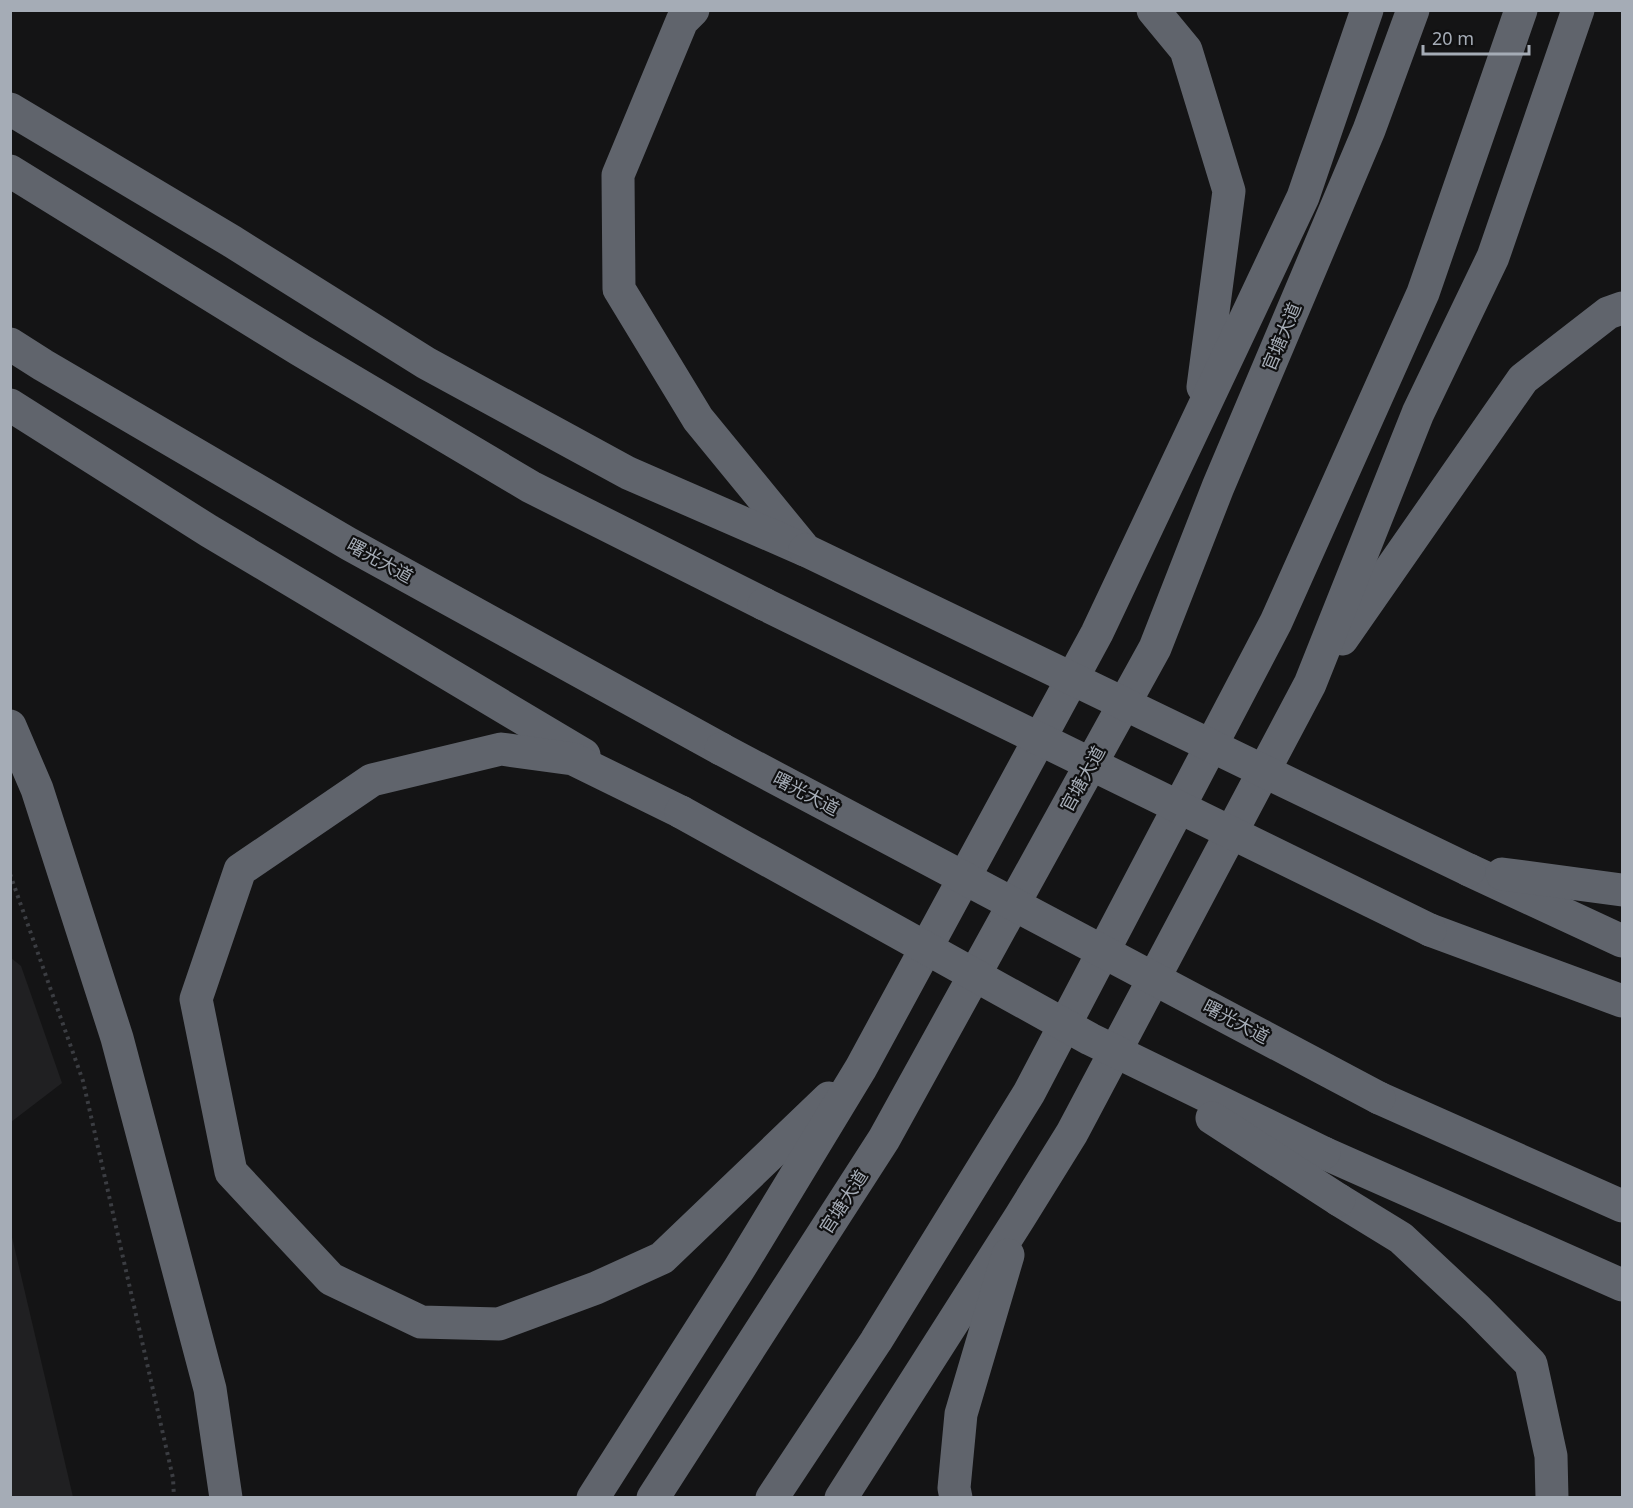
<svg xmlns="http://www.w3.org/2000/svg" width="1633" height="1508" font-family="'Noto Sans','Noto Sans SC',sans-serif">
  <rect width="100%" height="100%" fill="#141415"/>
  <g fill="#202022">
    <path d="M11,958L21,966L62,1083L11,1122Z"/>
    <path d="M10,1233H11L73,1497H11Z"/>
  </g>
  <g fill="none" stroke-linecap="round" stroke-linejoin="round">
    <path stroke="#3b3d42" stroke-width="4" stroke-dasharray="3 4.5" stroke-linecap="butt" d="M10,874L83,1081L173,1478L174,1498"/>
    <g stroke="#60646c" stroke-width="33">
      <path d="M693,10L682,21L618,175L619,289L698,419L802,546"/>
      <path d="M1153,10L1186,50L1229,191L1203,387"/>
      <path d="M10,109L233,242L426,363L628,473L805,550"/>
      <path d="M10,171L300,350L531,487L764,604"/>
      <path d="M10,344L43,365L349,544L721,749"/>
      <path d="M10,405L209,531L584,755"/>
      <path d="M1342,639L1523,379L1608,313L1622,308"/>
      <path d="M10,726L37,789L117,1038L210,1389L226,1498"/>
      <path d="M681,812L573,759L501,749L372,780L240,870L196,999L231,1172L331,1279L421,1322L499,1324L596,1288L662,1258L829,1098"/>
      <path d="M1469,870L1622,941"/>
      <path d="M1502,874L1622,890"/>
      <path d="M1430,930L1622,1001"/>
      <path d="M1379,1098L1622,1206"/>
      <path d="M1324,1153L1622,1285"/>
      <path d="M1339,1200L1401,1238L1477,1309L1531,1364L1551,1456L1552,1498"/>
      <path d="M593,1498L739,1269L861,1068L1097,633L1303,197L1367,10"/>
      <path d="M653,1498L884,1139L1155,648L1218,487L1369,130L1413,10"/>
      <path d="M772,1498L876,1341L1029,1093L1276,622L1423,293L1521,10"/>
      <path d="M841,1498L1020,1217L1072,1133L1310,684L1418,413L1493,257L1578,10"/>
      <path d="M956,1498L954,1488L961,1414L1008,1255"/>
    </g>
    <g stroke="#60646c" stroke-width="33">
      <path d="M805,550L1469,870"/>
      <path d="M764,604L1430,930"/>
      <path d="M721,749L1379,1098"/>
      <path d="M681,812L1090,1039L1324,1153"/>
      <path d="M1212,1118L1339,1200"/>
    </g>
  </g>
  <g text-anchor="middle" stroke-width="4.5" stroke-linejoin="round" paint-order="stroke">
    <g font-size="18" fill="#a5acb6" stroke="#0f0f10">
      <text transform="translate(1282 337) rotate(-67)" y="6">官塘大道</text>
      <text transform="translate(380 561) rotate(29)" y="6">曙光大道</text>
      <text transform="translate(1083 779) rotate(-61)" y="6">官塘大道</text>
      <text transform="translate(806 794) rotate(28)" y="6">曙光大道</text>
      <text transform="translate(1236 1022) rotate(28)" y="6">曙光大道</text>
      <text transform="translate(844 1202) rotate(-57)" y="6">官塘大道</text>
    </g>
  </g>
  <rect width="1633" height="1508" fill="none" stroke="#a5acb6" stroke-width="24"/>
  <path d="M1423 45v9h106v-9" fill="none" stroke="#a5acb6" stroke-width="3"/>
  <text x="1432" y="45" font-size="18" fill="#a5acb6" stroke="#0f0f10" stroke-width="4.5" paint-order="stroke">20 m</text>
</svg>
